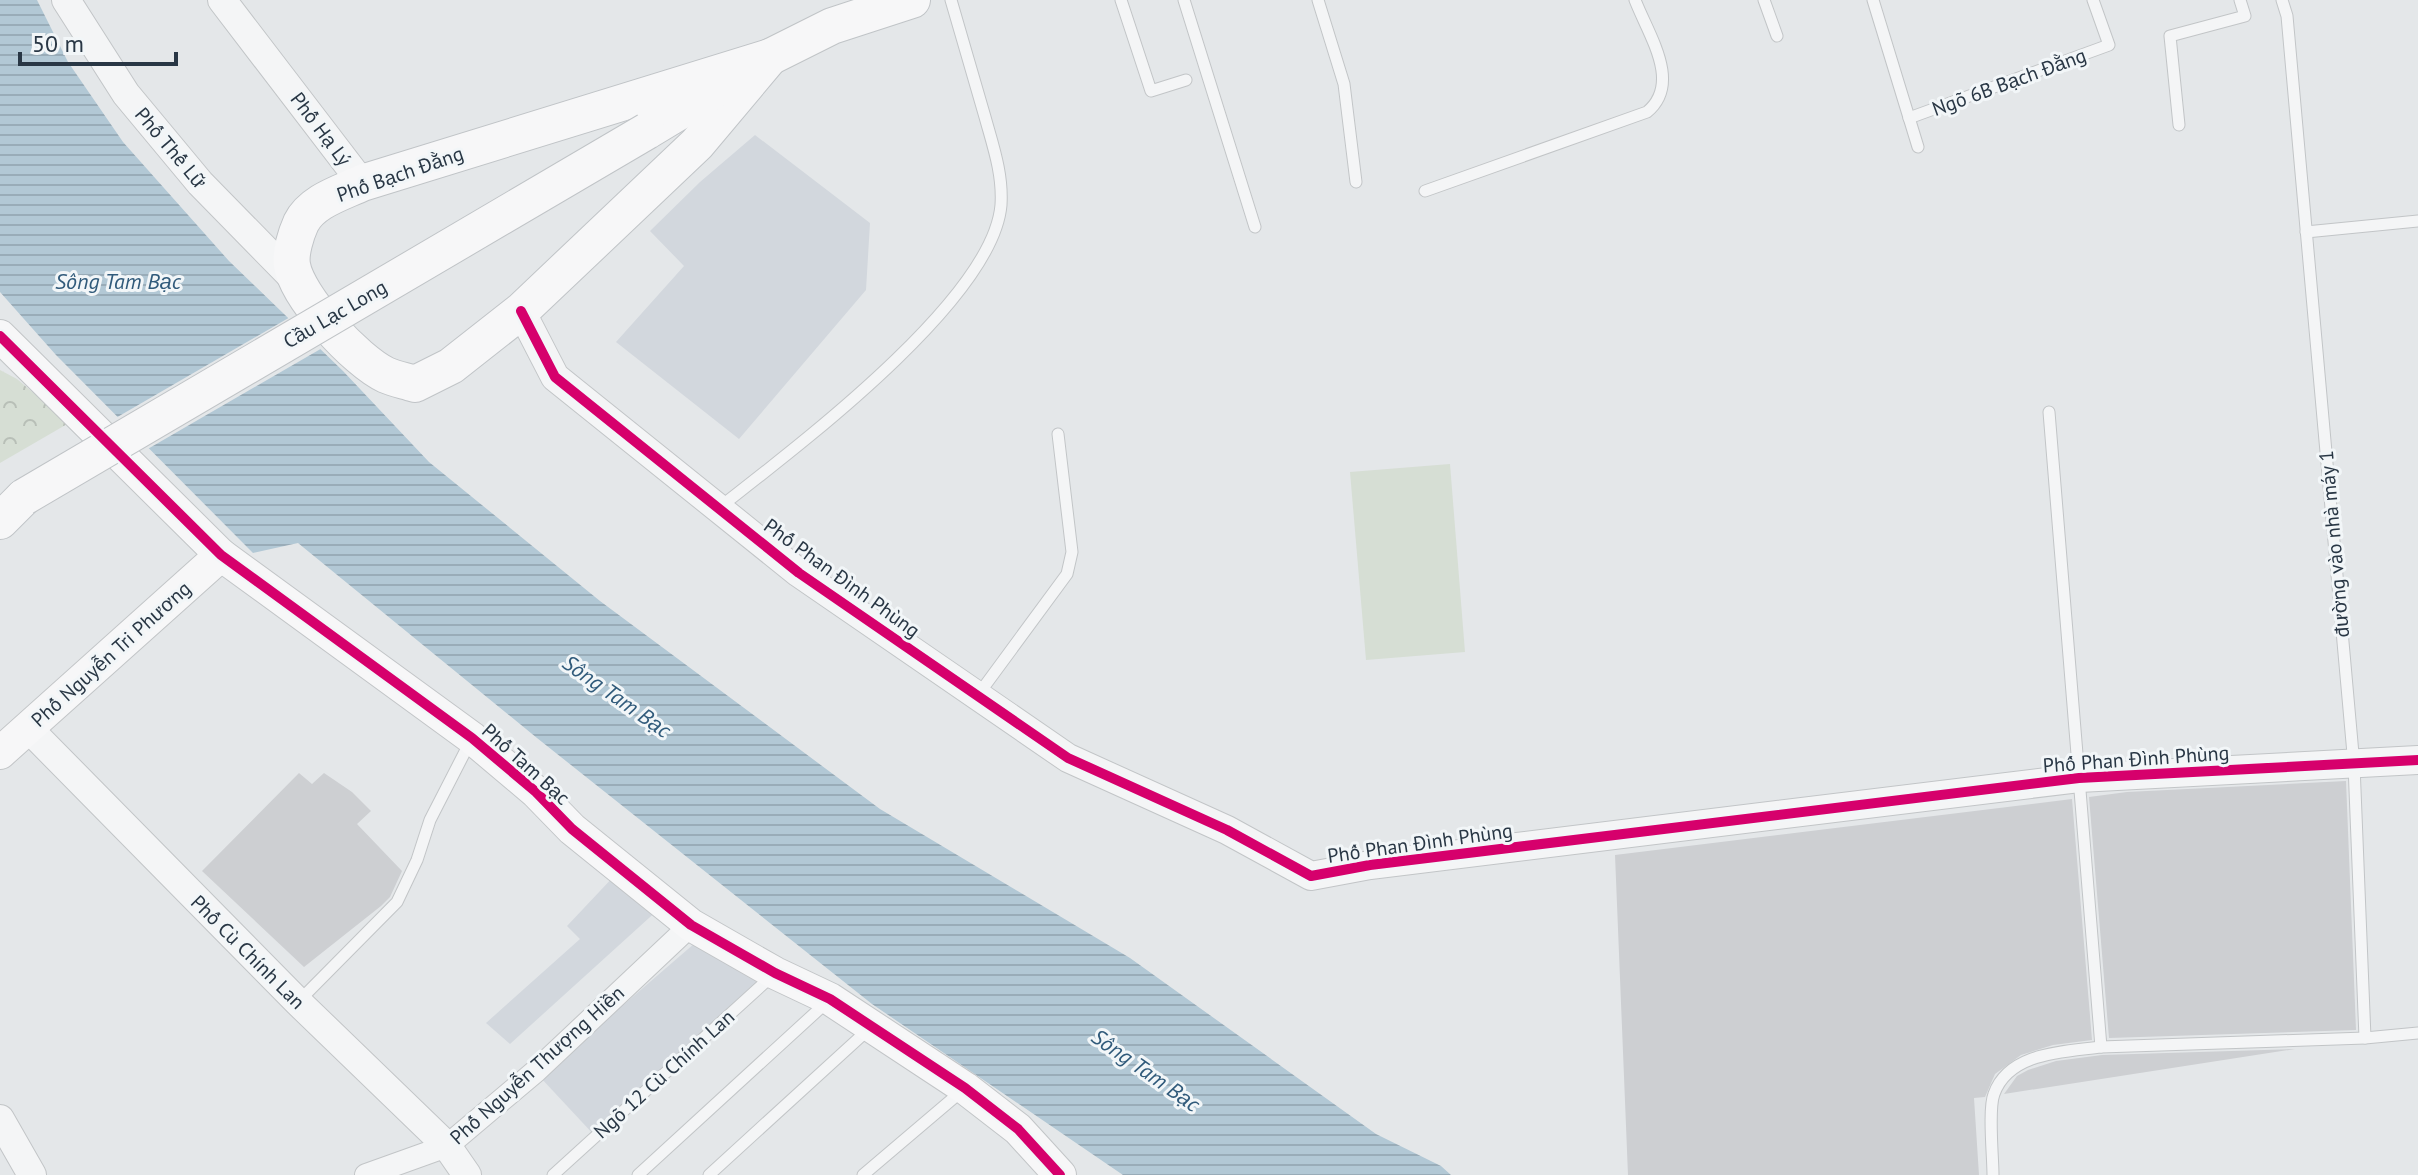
<svg xmlns="http://www.w3.org/2000/svg" width="2418" height="1175" font-family="'PT Sans',sans-serif">
  <defs>
    <pattern id="forest-crowns" width="20" height="18" patternUnits="userSpaceOnUse" patternTransform="scale(2)"><rect width="20" height="18" fill="#d6ded4"/><path d="M2 6a3 3 0 1 1 6 0M12 15a3 3 0 1 1 6 0" fill="none" stroke="#b8bfb7"/></pattern>
    <pattern id="water-rules" width="6" height="5" patternUnits="userSpaceOnUse" patternTransform="scale(2)"><rect width="6" height="5" fill="#b2c8d5"/><path d="M0 2.5h6" fill="none" stroke="#99acb8"/></pattern>
  </defs>
  <rect width="100%" height="100%" fill="#e4e7e9"/>
  <g fill="#d2d7dd">
    <path d="M755,135L870,223L866,290L739,439L616,342L684,266L650,231L700,182Z"/>
    <path d="M616,874L660,908L510,1044L486,1023L580,939L567,926Z"/>
    <path d="M695,943L766,980L595,1136L540,1077Z"/>
  </g>
  <path fill="#d6ded4" d="M1450,464L1465,652L1366,660L1350,472Z"/>
  <path fill="url(#forest-crowns)" d="M0,370L17,379L69,423L0,463Z"/>
  <path fill="url(#water-rules)" d="M0,0H37L68,62L123,142L229,261L343,371L429,462L600,601L880,809L1130,958L1376,1134L1441,1166L1451,1175H1123L872,1004L537,738L298,543L253,553L56,355L0,292Z"/>
  <path fill="#e4e7e9" d="M292,316L324,347L146,450L114,419Z"/>
  <g fill="#cdcfd2">
    <path d="M299,773L312,784L324,773L352,792L371,811L357,824L402,871L390,897L381,906L304,967L202,871Z"/>
    <path d="M2346,781L2356,1030L2109,1038L2089,797L2127,792Z"/>
    <path d="M2072,799L2092,1040L2053,1045L2021,1055L1995,1074L1985,1097L1974,1098L1979,1175H1628L1615,855Z"/>
    <path d="M2295,1049L2004,1094L2017,1076L2028,1070L2056,1061L2102,1055Z"/>
  </g>
  <g fill="none" stroke-linecap="round" stroke-linejoin="round">
    <g stroke="#c2c5c7" stroke-width="13">
      <g id="service">
        <path d="M1121,0L1151,91L1186,80"/>
        <path d="M1184,0L1255,227"/>
        <path d="M1318,0L1344,84L1356,182"/>
        <path d="M1764,0L1777,36"/>
        <path d="M1873,0L1918,147"/>
        <path d="M2282,0L2287,16L2354,765L2365,1038L2418,1033"/>
        <path d="M1909,118L2109,45L2093,0"/>
        <path d="M2179,125L2170,36L2245,16L2240,0"/>
        <path d="M1425,191L1647,112C1682,83 1649,36 1635,0"/>
        <path d="M2306,232L2418,221"/>
        <path d="M2049,412L2101,1047L2365,1038"/>
        <path d="M720,507C794,449 993,300 1001,205C1003,174 993,146 985,117C974,78 962,39 951,0"/>
        <path d="M978,695L1067,574L1072,552L1058,434"/>
        <path d="M299,1001L397,902L417,860L430,820L470,742"/>
        <path d="M553,1175L772,976"/>
        <path d="M638,1175L827,1002"/>
        <path d="M709,1175L869,1029"/>
        <path d="M863,1175L963,1090"/>
        <path d="M1993,1175C1993,1156 1988,1109 1994,1094C2009,1052 2064,1052 2101,1047"/>
      </g>
    </g>
    <g stroke="#c2c5c7" stroke-width="24">
      <path id="minor" d="M366,1175L447,1146L536,1071L691,925"/>
    </g>
    <g stroke="#c2c5c7" stroke-width="30">
      <g id="tertiary">
        <path d="M66,0L126,94L200,183L296,281"/>
        <path d="M222,0L362,183"/>
        <path d="M521,311L555,377L799,573L1068,758L1227,830L1311,876L1370,865L2079,778L2418,760"/>
        <path d="M28,728L298,1002L447,1146L467,1175"/>
        <path d="M0,1119L32,1175"/>
      </g>
    </g>
    <g stroke="#c2c5c7" stroke-width="34">
      <g id="secondary">
        <path d="M0,336L221,555L472,738L536,792L572,829L691,925L775,973L830,999L965,1088L1018,1129L1060,1175"/>
        <path d="M0,753L221,555"/>
      </g>
    </g>
    <g stroke="#c0c4c7" stroke-width="38">
      <g id="primary">
        <path d="M770,57L697,144L521,311L451,366L415,384C406,381 395,379 386,375C356,361 297,297 292,265C290,253 296,234 301,223C312,201 341,193 362,183Z"/>
        <path d="M647,131L770,57L832,26L912,0"/>
        <path d="M0,521L24,497"/>
      </g>
    </g>
    <use href="#service" stroke="#f4f5f6" stroke-width="11"/>
    <use href="#minor" stroke="#f4f5f6" stroke-width="22"/>
    <use href="#tertiary" stroke="#f4f5f6" stroke-width="28"/>
    <use href="#secondary" stroke="#f7f7f8" stroke-width="32"/>
    <use href="#primary" stroke="#f7f7f8" stroke-width="36"/>
    <g stroke="#c0c4c7" stroke-width="38" stroke-linecap="butt">
      <path id="primary-bridge" d="M24,497L647,131"/>
    </g>
    <use href="#primary-bridge" stroke="#f7f7f8" stroke-width="36"/>
    <g stroke="#f2f6f8" stroke-width="15">
      <g id="cycleway">
        <path d="M521,311L555,377L799,573L1068,758L1227,830L1311,876L1370,865L2079,778L2418,760"/>
        <path d="M0,336L221,555L472,738L536,792L572,829L691,925L775,973L830,999L965,1088L1018,1129L1060,1175"/>
      </g>
    </g>
    <use href="#cycleway" stroke="#d6006c" stroke-width="10"/>
  </g>
  <g text-anchor="middle" stroke-width="6" stroke-linejoin="round" paint-order="stroke">
    <g font-size="20" fill="#293745" stroke="#f2f6f8">
      <text transform="translate(2009 82) rotate(-20)" y="7">Ngõ 6B Bạch Đằng</text>
      <text transform="translate(321 129) rotate(53)" y="7">Phố Hạ Lý</text>
      <text transform="translate(171 148) rotate(50)" y="7">Phố Thế Lữ</text>
      <text transform="translate(400 174) rotate(-19)" y="7">Phố Bạch Đằng</text>
      <text transform="translate(335 314) rotate(-30)" y="7">Cầu Lạc Long</text>
      <text transform="translate(2334 544) rotate(-95)" y="7">đường vào nhà máy 1</text>
      <text transform="translate(842 578) rotate(36)" y="7">Phố Phan Đình Phùng</text>
      <text transform="translate(111 654) rotate(-42)" y="7">Phố Nguyễn Tri Phương</text>
      <text transform="translate(2136 759) rotate(-4)" y="7">Phố Phan Đình Phùng</text>
      <text transform="translate(526 764) rotate(42)" y="7">Phố Tam Bạc</text>
      <text transform="translate(1420 843) rotate(-8)" y="7">Phố Phan Đình Phùng</text>
      <text transform="translate(248 952) rotate(45)" y="7">Phố Cù Chính Lan</text>
      <text transform="translate(537 1065) rotate(-42)" y="7">Phố Nguyễn Thượng Hiền</text>
      <text transform="translate(664 1074) rotate(-42)" y="7">Ngõ 12 Cù Chính Lan</text>
    </g>
    <g font-size="22" font-style="italic" fill="#315b7b" stroke="#f2f6f8">
      <text x="118" y="289">Sông Tam Bạc</text>
      <text transform="translate(617 696) rotate(35)" y="8">Sông Tam Bạc</text>
      <text transform="translate(1146 1070) rotate(35)" y="8">Sông Tam Bạc</text>
    </g>
  </g>
  <path d="M20 52v12h156v-12" fill="none" stroke="#293745" stroke-width="4"/>
  <text x="32" y="52" font-size="24" fill="#293745" stroke="#f2f6f8" stroke-width="6" paint-order="stroke">50 m</text>
</svg>
